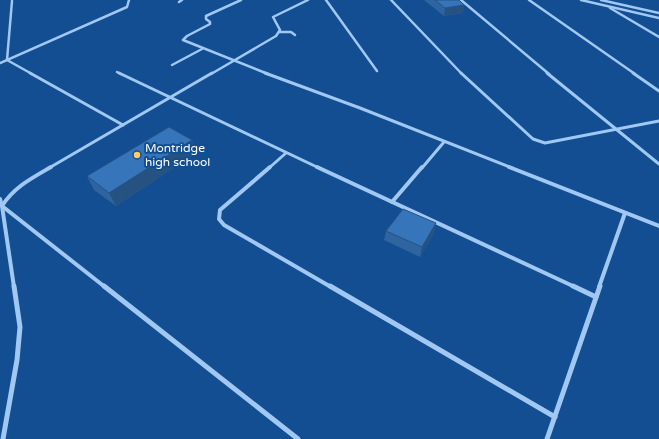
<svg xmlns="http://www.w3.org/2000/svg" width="659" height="439" font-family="'Varela Round',sans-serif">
  <rect width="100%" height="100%" fill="#134e92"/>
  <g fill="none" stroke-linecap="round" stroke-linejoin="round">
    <g stroke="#a0c8f2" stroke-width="2.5">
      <path d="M241,0L206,16V19L210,22V24L187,36L183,40L268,74"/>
      <path d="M326,0L377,71"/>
      <path d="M391,0L462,74"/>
      <path d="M461,0L549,74"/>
      <path d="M529,0L635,74"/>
      <path d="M581,0L659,18"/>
      <path d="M601,0L659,13"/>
      <path d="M12,1L7,60L32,74"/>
      <path d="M179,2L182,0"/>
      <path d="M610,8L659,37"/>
      <path d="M279,32H291L295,35"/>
      <path d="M0,63L127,7L129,0"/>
      <path d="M172,65L202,49"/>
      <path d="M117,72L121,74"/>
      <path d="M211,74L276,36L280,30L273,17L308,0"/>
    </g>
    <g stroke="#a0c8f2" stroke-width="3">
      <path d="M30,73L123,125"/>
      <path d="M119,73L319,168"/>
      <path d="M265,73L360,108L512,168"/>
      <path d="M461,73L533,139L545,143L659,121"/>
      <path d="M547,73L659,164"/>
      <path d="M633,73L659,91"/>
      <path d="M49,168L212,73"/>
      <path d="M269,168L286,153"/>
      <path d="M422,168L444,142"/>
    </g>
    <g stroke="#a0c8f2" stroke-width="4">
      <path d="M270,167L220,210L219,219L224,225L331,287"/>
      <path d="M317,167L575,287"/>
      <path d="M509,167L659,226"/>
      <path d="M0,199L2,206L105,287"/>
      <path d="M392,202L422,167"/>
      <path d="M14,287L2,206C14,187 32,178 51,167"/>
      <path d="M599,287L625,213"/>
    </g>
    <g stroke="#a0c8f2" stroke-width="5">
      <path d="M104,286L298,439"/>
      <path d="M330,286L555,417"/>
      <path d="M573,286L596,297"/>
      <path d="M3,439L17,360L20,327L14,286"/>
      <path d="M547,439L600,286"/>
    </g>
  </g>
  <g fill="#2e65a0">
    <path d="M424,0H459L464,5L463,13L444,16Z"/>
    <path d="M192,140L196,153L116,206L94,190L87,176Z"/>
    <path d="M436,223L434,233L420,257L384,240L386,231Z"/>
  </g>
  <g fill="#265282">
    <path d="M464,5L463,13L444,16L445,8Z"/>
    <path d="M192,140L196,153L116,206L109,193Z"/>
    <path d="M436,223L434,233L420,257L422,247Z"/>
  </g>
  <g fill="#3675ba" stroke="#265282">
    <path d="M435,0H459L464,5L445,8Z"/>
    <path d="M169,127L192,140L109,193L87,176Z"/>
    <path d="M403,209L436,223L422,247L386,231Z"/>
  </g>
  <circle fill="#ffcc61" stroke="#134e92" stroke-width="1.5" cx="137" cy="155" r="4"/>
  <g text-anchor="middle" stroke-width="4" stroke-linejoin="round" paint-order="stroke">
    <g font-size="12" fill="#fff" stroke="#134e92" text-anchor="start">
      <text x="145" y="152">Montridge<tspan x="145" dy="14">high school</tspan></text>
    </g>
  </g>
</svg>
